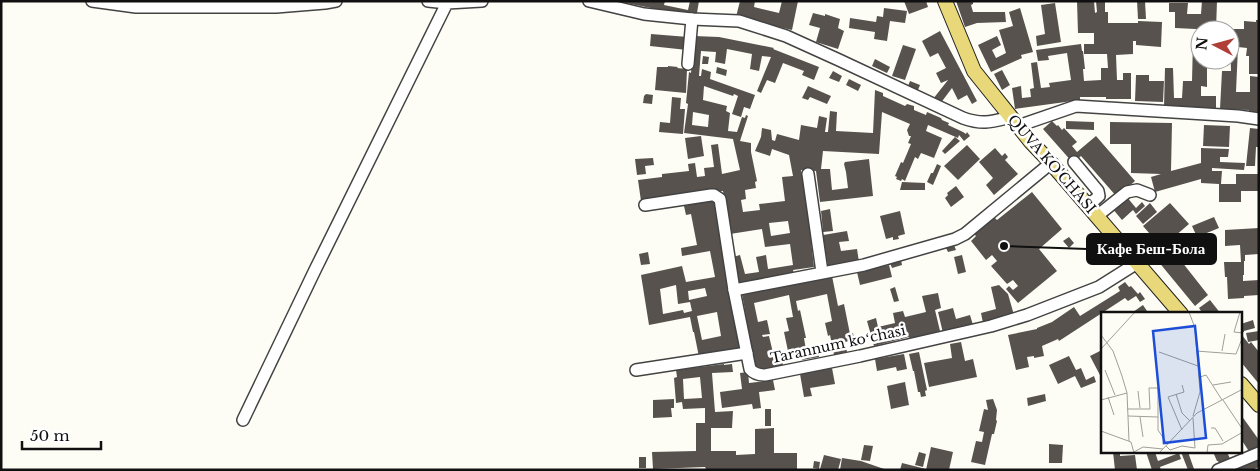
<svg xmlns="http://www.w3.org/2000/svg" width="1260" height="471" font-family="'Libre Baskerville',serif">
  <rect width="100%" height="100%" fill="#fefdf5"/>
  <g fill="#57524e" fill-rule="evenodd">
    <path d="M621,1H665L664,5L688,10L690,1H699L696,19L650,10L651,8L621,2Z"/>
    <path d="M740,1H755L754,7L779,13L782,1H798L792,30L736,17Z"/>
    <path d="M904,1H926L928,7L909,14Z"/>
    <path d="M956,1H973V4L971,5L973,12H1005L1006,22L977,23L965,27Z"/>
    <path d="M1077,1H1094L1095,13L1097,12L1096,1H1105V12H1108V23H1138V21L1162,22L1161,47L1136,45V41H1133V54L1116,55L1117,80H1123V73H1131V99H1106V97H1080V100L1015,109L1012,88L1021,86L1022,98L1031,97L1030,89L1034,88L1031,63L1037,62L1041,88L1050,87L1049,83L1071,80L1067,53L1048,56L1049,60L1038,61L1036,50L1081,44L1082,51H1083L1085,69H1083L1084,81L1101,80V68H1108L1107,54H1084V44H1094V33H1078Z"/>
    <path d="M1137,1H1145L1146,19H1138Z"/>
    <path d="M1202,1H1217L1216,30L1175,28V12H1169V3H1188L1187,14H1201Z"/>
    <path d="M1055,3L1061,42L1037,46L1036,36L1045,34L1041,5Z"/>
    <path d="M884,8L907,11L905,23L890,21L887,41L874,39L875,32L849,28L850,18L876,22L877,16L883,17Z"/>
    <path d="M1020,8L1033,52L1021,55L1022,58L991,72L978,45L997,36L1001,45L992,50L996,58L1006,53L999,30L1013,26L1009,12Z"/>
    <path d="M813,13L825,16V14L840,19L838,28L844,31L838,49L816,42L820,28L809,25Z"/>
    <path d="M1256,20H1259L1258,74H1249V56H1246L1247,48L1238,47L1236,92H1250V76L1259,77V113L1249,112V110L1220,109L1222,71H1231L1230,29H1244V21L1256,22Z"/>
    <path d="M940,31L977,101L972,104L967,95L958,100L952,88L940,104L933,99L948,80L941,83L936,73L946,68L938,53L930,57L922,41Z"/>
    <path d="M651,34L688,37L687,50L650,46Z"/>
    <path d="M694,36L719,37L774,48L773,49L819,67L814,80L802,75L804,71L783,63L775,83L767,80L761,93L757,91L771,57L762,56L759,71L750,69L752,54L727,49L725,64L715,62L716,52L701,51L699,76H701L702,69L711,72L710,79L755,95L750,109L744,107L741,117L732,114L738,96L734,94L733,96L704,86L703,100L727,106L726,111L730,113L728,131L737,132L742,117L745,118L746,115L748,116L740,141L751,143V152L757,181L755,182L756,188L745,190L746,199L741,200L743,212L760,210L759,204L785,201L782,177L793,176L789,155L772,149L770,156L755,151L761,137L762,128L771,130L772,140L775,141L777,134L799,140L801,125L817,128L819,116L827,118L825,132H828L830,111L837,112L836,131L873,133L875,90L883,93V96L905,106L907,104L914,106V110L926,115L927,112L941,118L942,120L949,123L948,125L963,132L966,134L967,132L970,136L964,141L959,135L958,138L928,125L926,131L942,138L934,158L921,153L918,159L915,157L905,181L902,179L901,181L896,179L897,177L895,176L901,162L903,163L911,144L908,143L911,136H909L907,130L910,124L882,112L879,154L823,151L821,169H830L832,190L848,188L846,172L844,164L845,162L869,159L873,196L820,202L816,171L801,170L812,240L811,241L814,267L793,270L794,274L737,285L733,257L740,255L745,274L759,272L756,257L766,255L768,269L793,265L790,244L765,247L762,229L730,234L723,191L641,201L638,180L662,177V174L689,171L688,164L695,163L697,177L705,176L704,168L714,167L711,145L718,144L722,174L740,170L733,139L684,133L688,104L686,103L689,72L691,73ZM693,112L709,115L708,127L692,125ZM788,221L790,233L771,236L769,223Z"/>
    <path d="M1193,41H1200V60H1202V64H1207V87L1201,86V96H1216V110L1164,107L1165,68H1173L1174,98H1182L1183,81H1192Z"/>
    <path d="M903,45L916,49L905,80L892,76Z"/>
    <path d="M703,56L709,57L708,64H702Z"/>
    <path d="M875,59L890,67L887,73L872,66Z"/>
    <rect x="1209" y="60" width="10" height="5"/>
    <path d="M668,66L678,67L677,68L687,69L686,93L655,90L657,67H668Z"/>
    <path d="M717,67L727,70L726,76L716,73Z"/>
    <path d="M1002,70L1010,85L1002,90L994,74Z"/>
    <path d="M833,71L842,76L839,82L829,78Z"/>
    <path d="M1136,75H1149V81H1164L1163,102L1135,101Z"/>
    <path d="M849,79L861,85L858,91L846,85Z"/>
    <path d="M910,81L920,85L918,90L908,86Z"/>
    <path d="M808,86L831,96L827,104L810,97L808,100L802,98Z"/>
    <path d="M646,94L653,95L652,104L643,103L644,96Z"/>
    <path d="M672,97L681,98L680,109H685L683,134L659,132L660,122L670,123Z"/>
    <path d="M1052,121L1057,126L1058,125L1062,130L1064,128L1077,142L1072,146L1077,152L1096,136L1135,181L1117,197L1081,156L1073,163L1043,129Z"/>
    <path d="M1066,121L1094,122V130L1066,129Z"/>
    <path d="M1110,122L1172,123L1171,171L1201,163V148L1229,149L1228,157H1220V162L1245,163L1244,170L1212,168V171H1222L1221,184H1236V174H1259V191H1241V202H1219V184L1201,183V179L1155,192L1151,177L1161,174L1131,173V144H1110Z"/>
    <path d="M1204,125L1230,126L1229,147L1203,146Z"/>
    <path d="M1250,128L1259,129V147H1256L1255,166H1246Z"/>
    <path d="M701,136L704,156L688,159L685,138Z"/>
    <path d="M955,137L960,141L945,154L942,151Z"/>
    <path d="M967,145L980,159L958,180L944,166Z"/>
    <path d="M995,148L1002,156L1005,153L1008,157L1005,160L1018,174L994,195L986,185L993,178L979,162Z"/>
    <path d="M653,158L654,165L645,166L646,174L637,175L635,159Z"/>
    <path d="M937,164L941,166L933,185L927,182L931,173H933Z"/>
    <path d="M902,182L925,183V190H900Z"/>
    <path d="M956,186L964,197L951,207L945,198L948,195L947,193Z"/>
    <path d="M1032,192L1062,229L1039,249L1057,271L1018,303L1006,289L1009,286L1013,290L1018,286L1013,280L1007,284L991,266L997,261L992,255L986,260L971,241L976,236L974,234L994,217L997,220Z"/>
    <path d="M1126,196L1136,208L1142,202L1145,206L1136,214L1133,210L1122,220L1112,208Z"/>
    <path d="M715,200L722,241H720L737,334L739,333L740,340H738L740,349L699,357L694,332H693L690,317L649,325L641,275L682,266L686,282L715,277L710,251L682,256L681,248L697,245L691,214L686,215L684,206ZM676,285L678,304L690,302L692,311L684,313L683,310L663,314L660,289ZM705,288L707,296L689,300L688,291ZM717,312L721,336L702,340L697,316Z"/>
    <path d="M1150,203L1157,212L1143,224L1136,216Z"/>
    <path d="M1170,203L1189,224L1167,243L1208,295L1195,306L1153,255L1162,248L1143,226Z"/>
    <path d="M830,209L833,231L823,232L821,211Z"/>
    <path d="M900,211L905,234L898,236L899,239L893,240V237L886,239L880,216Z"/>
    <path d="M1214,217L1219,228L1197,237L1192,226Z"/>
    <path d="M1259,228V254L1245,255V261H1244V275H1243V281L1259,280V295L1244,296V298L1228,299L1227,277H1225L1224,262H1241L1240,245L1225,246V230Z"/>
    <path d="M847,231L849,241L839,242L841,251L857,249L859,262L828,267L823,235Z"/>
    <path d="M1069,237L1074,243L1069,248L1063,241Z"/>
    <path d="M954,245L956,250L948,252L946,248Z"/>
    <path d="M648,252L650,264L641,265L639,254Z"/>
    <path d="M962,255L966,272L958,274L954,257Z"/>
    <path d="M901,260L902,265L892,268L890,263Z"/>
    <path d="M889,265L892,277L860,285L857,272Z"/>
    <path d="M832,276L838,306L844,304L850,334L853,333L854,340L845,342L847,352L834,355L830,335L828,336L825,323L832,321L827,294L796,301L798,311L800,310L806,338H804L806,350L818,347L819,357L802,360L801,353L789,356L784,332L789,331L786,318L793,317L789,295L754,303L758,322L767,320L770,334L762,335L763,337L769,336L774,357L781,356L783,365L756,371L742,294Z"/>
    <path d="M1125,282L1129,287L1131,286L1138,294L1140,292L1145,299L1140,302L1136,296L1128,301L1125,298L1059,341L1058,339L1042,346L1044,356L1034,358V356L1027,357L1029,367L1016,370L1008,335L1037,329V328L1052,322L1074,307L1080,316L1120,291L1118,287Z"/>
    <path d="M999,285L1008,294L1014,315L983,323L981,313L996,309L991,287Z"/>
    <path d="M895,287L899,301L894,302L890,289Z"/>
    <path d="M938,293L941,308L935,310L940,331L910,339L909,337L874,346L867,321L876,318L878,327L895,323L893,313L903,311L905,317L926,312L922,296Z"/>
    <path d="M1210,300L1221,314H1203L1199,308Z"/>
    <path d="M1143,305L1149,314H1134L1133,312Z"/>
    <path d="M953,308L956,319L970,315L973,325L943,333L938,312Z"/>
    <path d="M1253,320L1255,328L1244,331V332L1241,333V324Z"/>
    <path d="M1259,331V340L1248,342L1246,333Z"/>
    <path d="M1241,334L1249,344L1251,342L1259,352V384L1241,362Z"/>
    <path d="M961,342L965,361L973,359L977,377L929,387L924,363L952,358L950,344Z"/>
    <path d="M1102,350V379L1090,356Z"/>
    <path d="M919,352L927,390L925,391L926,396L921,397L920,392H918L914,371H913L909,354Z"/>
    <path d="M904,354L907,369L897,371L896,367L877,371L875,359Z"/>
    <path d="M1069,356L1076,370L1081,368L1086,380L1094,376L1096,382L1081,388L1075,376L1058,384L1049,365Z"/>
    <path d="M724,364V365L732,364L733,372L712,373L715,412L733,411L732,428H711V451H736V455L755,454V429L774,428V453H797V469H706L705,467L653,469L652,452L696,451V423H705V408L683,409L682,402L676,403L674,378L677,377L676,370ZM700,377L702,398L684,399L683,379Z"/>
    <path d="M832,368L835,384L810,388L812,396L804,397L800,374Z"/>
    <path d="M748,372L749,383L773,380L775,390L759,392L761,408L753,409L752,404L722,408L720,392L742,389L740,373Z"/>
    <path d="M905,382L909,405L891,409L887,386Z"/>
    <path d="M1045,394L1046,401L1028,406L1027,398Z"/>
    <path d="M674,399V408H671L672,417L653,418V400Z"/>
    <path d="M993,399L997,410L996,420L997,421L994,434H992L985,465L971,462L976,441L982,442L984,432L979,431L984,409L988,410L986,400Z"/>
    <rect x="765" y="409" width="6" height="17"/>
    <path d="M1241,415L1259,440V448L1250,453L1241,439Z"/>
    <path d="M1049,444L1063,445L1062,463H1049Z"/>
    <path d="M864,445L873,446L870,461L861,460Z"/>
    <path d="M931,447L953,452L949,470H926Z"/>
    <path d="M919,452L926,454L923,467L915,465Z"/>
    <path d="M1113,452H1120V456L1135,455L1137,470H1115Z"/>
    <path d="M1146,452H1155L1158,461L1179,453L1181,459L1160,467L1161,470H1152Z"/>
    <path d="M1181,452H1188L1194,469L1188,470Z"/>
    <path d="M1213,452H1227L1231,461L1220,465L1218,461H1217Z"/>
    <path d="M824,455L841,459L838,470L820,469Z"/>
    <rect x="639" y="457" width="7" height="11"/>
    <path d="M842,458L861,461L887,470H840Z"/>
    <path d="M1259,458V467L1252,470H1228Z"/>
    <path d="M814,461L820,462L819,469L813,468Z"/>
    <path d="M902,463L926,469L925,470H900Z"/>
  </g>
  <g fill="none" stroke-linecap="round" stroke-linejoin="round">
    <g stroke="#434343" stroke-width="14">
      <g id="minor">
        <path d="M92,1L136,7H276L325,3L336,1"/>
        <path d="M428,1L447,3"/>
        <path d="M589,1L644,14L692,19L739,21L786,36L839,60L963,118C983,125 991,122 1011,117"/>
        <path d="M688,64L692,19"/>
        <path d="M1018,126L1076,106L1238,116L1259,119"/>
        <path d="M1074,162L1098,191L1099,196L1088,206"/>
        <path d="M808,174L822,272"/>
        <path d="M645,205L711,195H714L720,199L734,290L750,369C754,374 759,375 765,375L860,356L991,326L1027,315L1099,287L1137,263"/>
        <path d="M1097,216L1127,192L1137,190L1150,195"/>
        <path d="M734,290L864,265L955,239L965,234L1051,163"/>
        <path d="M636,370L747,353"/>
        <path d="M243,420L315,270L447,3L482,1"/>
        <path d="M1218,470L1259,453"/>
      </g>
    </g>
    <g stroke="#212121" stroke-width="16">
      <g id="major">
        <path d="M945,1L974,71L1031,142L1051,163L1181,314"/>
        <path d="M1241,384L1259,405"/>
      </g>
    </g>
    <use href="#minor" stroke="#fff" stroke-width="11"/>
    <use href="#major" stroke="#e8d87a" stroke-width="14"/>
  </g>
  <g text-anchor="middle" stroke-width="5" stroke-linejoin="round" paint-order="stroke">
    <g font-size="14" fill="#101010" stroke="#fff">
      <text transform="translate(1052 164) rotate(49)" y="5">QUVA KO'CHASI</text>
      <text transform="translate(838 344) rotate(-12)" y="5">Tarannum koʻchasi</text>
    </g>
  </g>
  <g transform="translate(1101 312)">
    <rect width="141" height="141" fill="#fefdf5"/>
    <path fill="none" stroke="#9f9e99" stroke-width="1" d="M88,0L94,16L97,54M139,0L133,20L142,21M0,23L12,39L21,64L26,81L28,129M0,37L34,0M95,39L135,42L142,24M121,39L124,22M58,40L97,54L99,80L92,104M4,58L14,83M99,65L105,63L121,88M112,73L130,70M37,79L39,96M75,82L81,101L89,109M7,85L13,103M0,88L26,81M122,88L142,118M26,97H49L48,76H57V118L67,133M27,104L57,105M39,105L42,125M110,116H114L122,129M81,118L67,85L83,80L81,73M0,119L30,130L33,141M65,134L69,138L81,134L94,136L92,106M33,140L42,135L62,137M58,141L96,101L142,77M106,141L107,133L121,132L142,120"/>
    <path fill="#1d4ed8" fill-opacity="0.15" stroke="#1d4ed8" stroke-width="2.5" d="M94,14L105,126L63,131L52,19Z"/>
    <rect width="141" height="141" fill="none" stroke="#101010" stroke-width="2.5"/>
  </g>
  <path fill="none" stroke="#101010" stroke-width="2" d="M1004 246L1087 249"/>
  <circle fill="#101010" stroke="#fff" stroke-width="2" cx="1004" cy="246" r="5"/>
  <rect fill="#101010" stroke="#101010" stroke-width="2" x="1087" y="234" width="129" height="30" rx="5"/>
  <g font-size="15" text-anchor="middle" font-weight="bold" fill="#fff">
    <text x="1151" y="254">Кафе Беш-Бола</text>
  </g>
  <rect width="1260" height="471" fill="none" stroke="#101010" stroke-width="5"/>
  <g transform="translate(1215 45) rotate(276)"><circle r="24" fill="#ffffff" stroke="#9f9f9f"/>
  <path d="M0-4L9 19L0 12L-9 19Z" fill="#b03e38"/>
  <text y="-8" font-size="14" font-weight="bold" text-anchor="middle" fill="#101010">N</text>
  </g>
  <path d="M22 441v8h79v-8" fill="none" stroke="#101010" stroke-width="2.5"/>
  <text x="30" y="441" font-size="15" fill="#101010" stroke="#ffffff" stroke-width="4" paint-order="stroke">50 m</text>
</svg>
